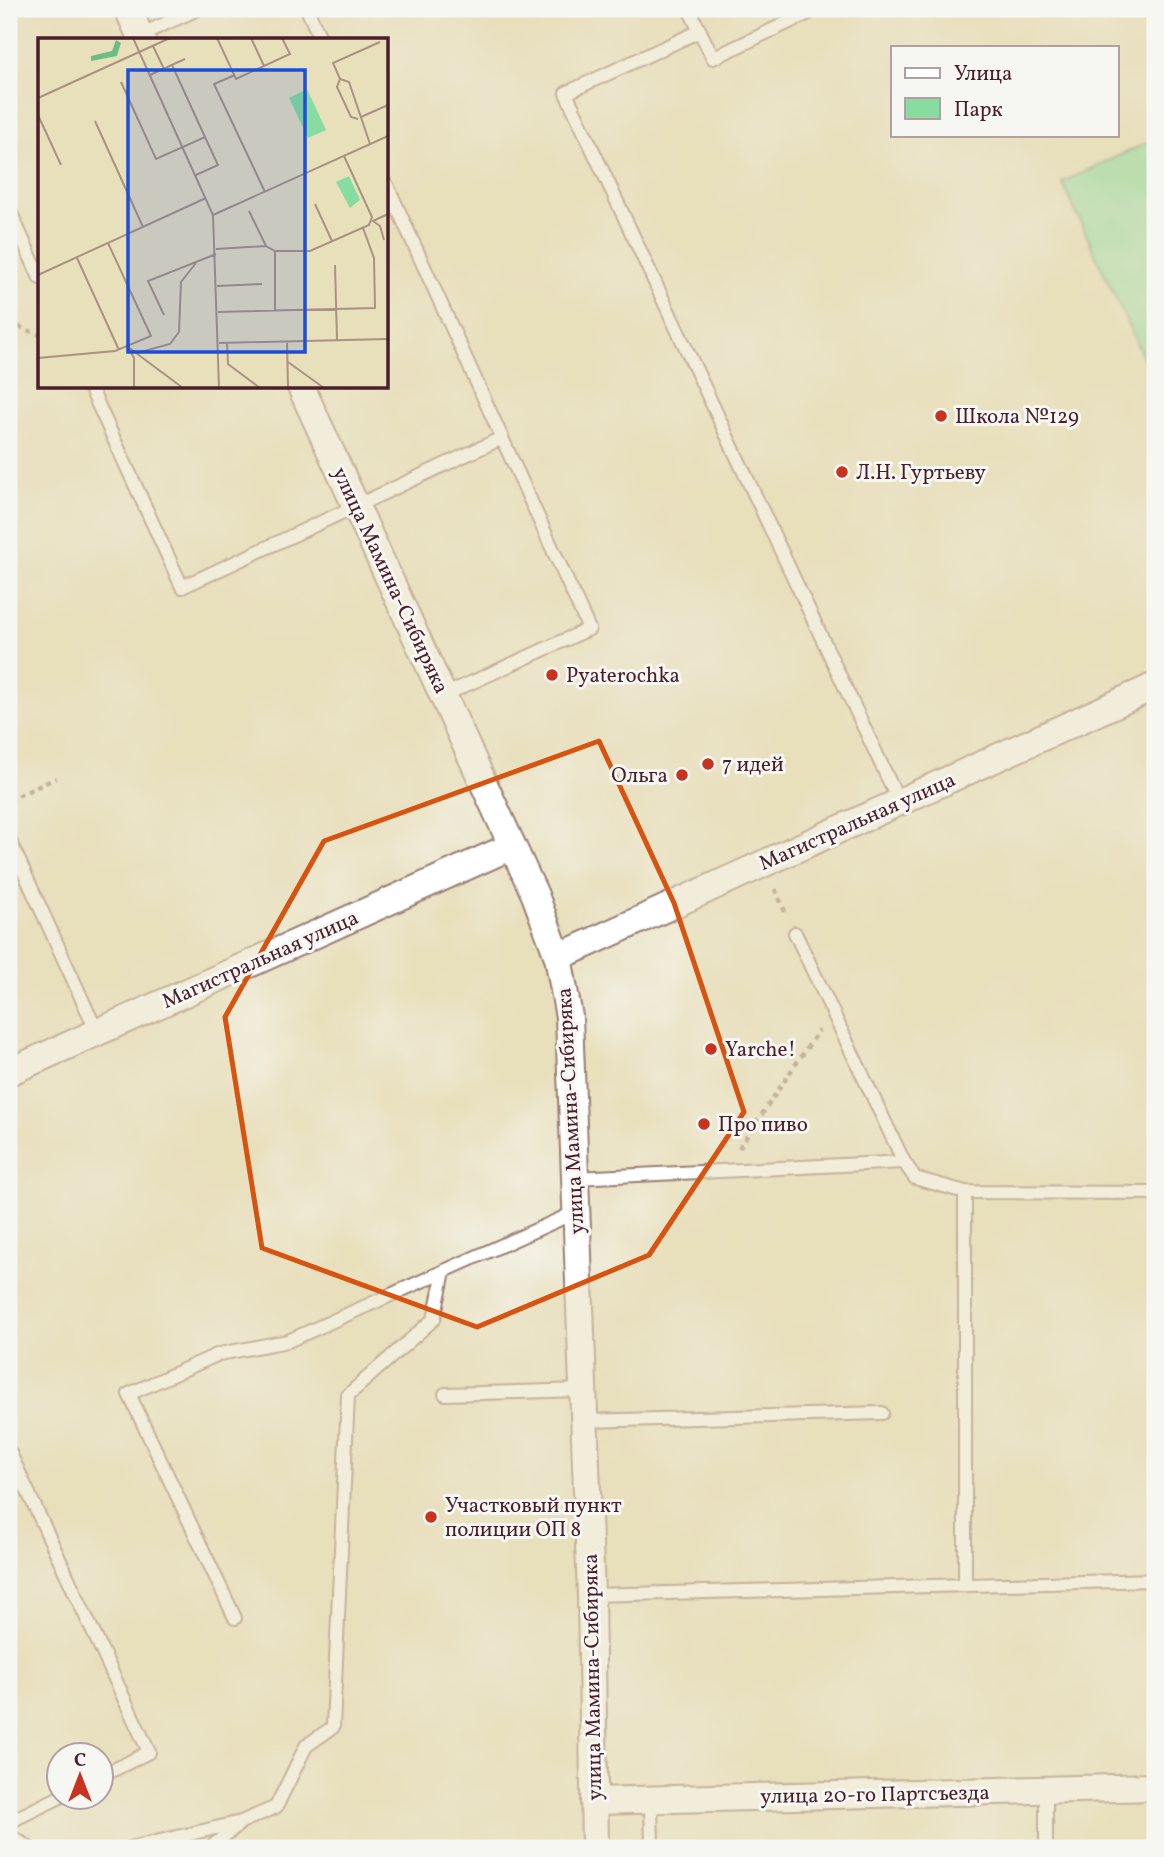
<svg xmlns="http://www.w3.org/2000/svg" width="1164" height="1857" font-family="Vollkorn,serif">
  <rect width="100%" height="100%" fill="#f6f6f2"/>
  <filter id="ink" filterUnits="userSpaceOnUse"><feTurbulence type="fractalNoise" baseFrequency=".0143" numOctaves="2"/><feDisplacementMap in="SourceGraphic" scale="14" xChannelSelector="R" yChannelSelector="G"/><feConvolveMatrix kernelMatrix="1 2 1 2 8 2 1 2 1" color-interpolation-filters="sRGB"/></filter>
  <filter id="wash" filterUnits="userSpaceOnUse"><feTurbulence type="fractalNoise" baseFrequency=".00686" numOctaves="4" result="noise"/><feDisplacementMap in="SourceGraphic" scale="28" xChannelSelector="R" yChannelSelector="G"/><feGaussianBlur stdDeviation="1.57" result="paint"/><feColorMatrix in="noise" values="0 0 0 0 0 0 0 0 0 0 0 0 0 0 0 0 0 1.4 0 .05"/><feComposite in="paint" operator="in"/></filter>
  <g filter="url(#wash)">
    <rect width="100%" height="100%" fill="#e8dfbb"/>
    <path fill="#87dda0" stroke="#687e66" stroke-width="2" d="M1155,139V383L1062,182Z"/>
  </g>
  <g filter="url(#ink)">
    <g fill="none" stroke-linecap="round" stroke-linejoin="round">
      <g stroke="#997f73" stroke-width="16">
        <g id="lane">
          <path d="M307,9L321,40"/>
          <path d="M689,9L713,58L817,9"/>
          <path d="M700,31L566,93L899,802"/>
          <path d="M140,35L198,9"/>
          <path d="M387,185L502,438"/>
          <path d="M9,209L40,278"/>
          <path d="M90,387L182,587L502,438L589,629L444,695"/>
          <path d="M9,839L97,1032"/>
          <path d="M795,933L904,1162L915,1178L965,1192L1155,1193"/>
          <path d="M575,1178L904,1162"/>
          <path d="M445,1394L583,1390"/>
          <path d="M584,1421L882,1413"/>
          <path d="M9,1451L149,1752L102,1776"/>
          <path d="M965,1585V1192"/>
          <path d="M591,1595L1155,1580"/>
          <path d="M235,1618L129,1394L219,1354L288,1341L576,1212"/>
          <path d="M1046,1790V1848"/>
          <path d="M651,1799L652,1848"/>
          <path d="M9,1822L60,1797"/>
          <path d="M9,1835L29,1848"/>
          <path d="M130,1848L241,1822L276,1807L306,1746L333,1727L348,1395L434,1319L444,1271"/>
          <path d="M210,1848L239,1824"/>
        </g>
      </g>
      <g stroke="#997f73" stroke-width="30">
        <g id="street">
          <path d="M128,9L142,40"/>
          <path d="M301,387L535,895L558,957L569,1017L571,1072L591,1595L595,1848"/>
          <path d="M558,957L1155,686"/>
          <path d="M9,1072L512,846"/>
          <path d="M594,1801L1155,1787"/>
        </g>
      </g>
      <g stroke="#997f73" stroke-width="4.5" stroke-dasharray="5 5" stroke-linecap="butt">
        <path d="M9,323L40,335"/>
        <path d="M9,700L18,696"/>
        <path d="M9,800L56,778"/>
        <path d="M775,889L787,916"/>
        <path d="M739,1148L819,1030"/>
      </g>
      <use href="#lane" stroke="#fff" stroke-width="12"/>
      <use href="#street" stroke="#fff" stroke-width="26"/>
    </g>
  </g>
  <path d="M0 0H1164V1857H0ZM599,741L674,903L744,1112L649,1255L477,1327L262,1248L225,1017L324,841Z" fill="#e8dfbb" fill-opacity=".55" fill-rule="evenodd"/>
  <path fill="none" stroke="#d8530f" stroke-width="5" stroke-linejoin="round" d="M599,741L674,903L744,1112L649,1255L477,1327L262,1248L225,1017L324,841Z"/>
  <g fill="#c8321e" stroke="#f6f6f2" stroke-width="2.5">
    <circle cx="941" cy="416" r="7"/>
    <circle cx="842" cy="472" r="7"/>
    <circle cx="552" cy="675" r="7"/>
    <circle cx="708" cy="764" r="7"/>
    <circle cx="682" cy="775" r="7"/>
    <circle cx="711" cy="1049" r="7"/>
    <circle cx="704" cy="1124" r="7"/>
    <circle cx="431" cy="1517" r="7"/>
  </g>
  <g text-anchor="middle" stroke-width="6" stroke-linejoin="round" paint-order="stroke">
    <g font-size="21" fill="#4a1f2b" stroke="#f6f6f2" text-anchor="start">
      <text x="955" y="423">Школа №129</text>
      <text x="856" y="479">Л.Н. Гуртьеву</text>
      <text x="566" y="682">Pyaterochka</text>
      <text x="722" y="771">7 идей</text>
      <text x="668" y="782" text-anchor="end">Ольга</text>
      <text x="725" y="1056">Yarche!</text>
      <text x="718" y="1131">Про пиво</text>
      <text x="445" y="1512">Участковый пункт<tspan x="445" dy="24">полиции ОП 8</tspan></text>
    </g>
    <g font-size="21" fill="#4a1f2b" stroke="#f6f6f2">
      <text transform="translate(391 580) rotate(65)" y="7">улица Мамина-Сибиряка</text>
      <text transform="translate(857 821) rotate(-24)" y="7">Магистральная улица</text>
      <text transform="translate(260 959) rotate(-24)" y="7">Магистральная улица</text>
      <text transform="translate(570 1111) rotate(-93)" y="7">улица Мамина-Сибиряка</text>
      <text transform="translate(592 1677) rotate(-91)" y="7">улица Мамина-Сибиряка</text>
      <text transform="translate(875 1794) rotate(-1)" y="7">улица 20-го Партсъезда</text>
    </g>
  </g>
  <g transform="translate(38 38)">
    <rect width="350" height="350" fill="#e8dfbb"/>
    <path d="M269,51L288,92L270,100L251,60ZM311,138L322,162L312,170L298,144Z" fill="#87dda0"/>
    <path d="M78,2L83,5L79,18L53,23V18L74,13Z" fill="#6dbc86"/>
    <path fill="none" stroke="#a99281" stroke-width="2" d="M95,0L175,177L181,350M179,0L198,41L252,16L244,0M213,0L226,28M115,8L126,31M134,27L167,99M112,37L147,21M197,37L176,46L227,154M302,41L299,49L313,79L320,81M83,44L118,121L167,99L180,127L158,137M0,60L132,0M0,77L23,127M323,79L350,67M57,83L105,189M332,106L311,44L302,41L295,25L342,4M277,166L294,203M211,173L228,208M175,177L350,98M346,202L342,188L335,183L350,176M178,211L228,208L237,213H272L331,187L334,179L306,118M39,220L81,312M297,227L299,302M0,237L168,160M179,248L224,246M237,272V213M180,274L337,270L336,220L325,190M126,277L110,243L178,216M249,303L250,350M181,305L350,301M189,305L190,326L222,350M90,309L145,350M91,310L96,320V350M99,315L132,306L141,294L143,244L158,225M0,320L77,313L113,298L70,205M250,324L286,350"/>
    <path fill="#1d4ed8" fill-opacity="0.15" stroke="#1d4ed8" stroke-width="3.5" d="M90,32H267V314H90Z"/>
    <rect width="350" height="350" fill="none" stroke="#4a1f2b" stroke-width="3.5"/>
  </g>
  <rect width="1164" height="1857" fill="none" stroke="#f6f6f2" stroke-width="35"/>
  <rect x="891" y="46" width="228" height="91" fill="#f6f6f2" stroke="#b1a0a2" stroke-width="2"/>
  <rect x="905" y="68" width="35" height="10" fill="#ffffff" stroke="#b1a0a2" stroke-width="2"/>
  <text x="954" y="80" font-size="21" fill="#4a1f2b">Улица</text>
  <rect x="905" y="98" width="35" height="21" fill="#87dda0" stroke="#b1a0a2" stroke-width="2"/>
  <text x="954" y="116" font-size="21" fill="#4a1f2b">Парк</text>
  <g transform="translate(80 1776)"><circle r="33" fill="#f6f6f2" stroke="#b1a0a2" stroke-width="2"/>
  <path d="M0-5L12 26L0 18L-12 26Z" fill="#c8321e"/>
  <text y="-10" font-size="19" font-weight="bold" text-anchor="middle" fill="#4a1f2b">С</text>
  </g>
</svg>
